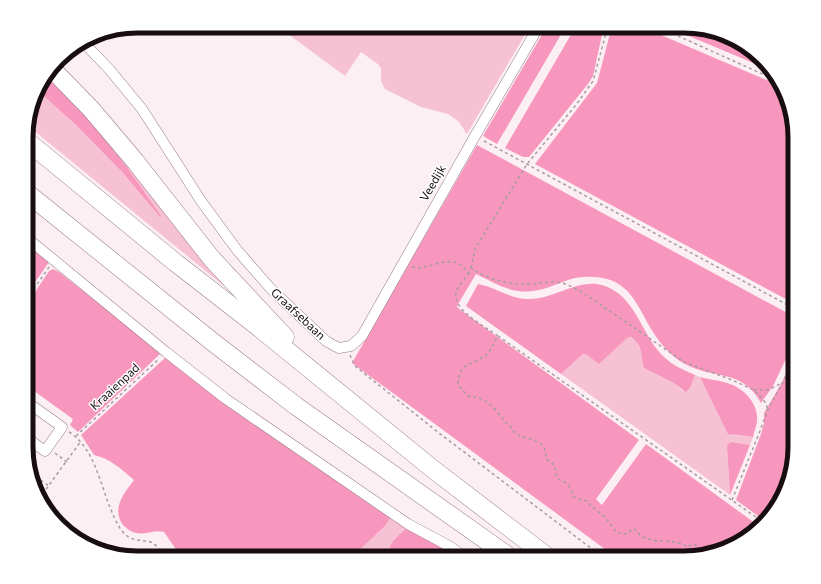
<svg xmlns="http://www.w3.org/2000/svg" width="821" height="584" font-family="Commissioner,sans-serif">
  <rect width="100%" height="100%" fill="#fceff4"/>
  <g fill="#f7c1d4">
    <path d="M277,26H530L467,134L459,122L448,114L421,107L385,89L381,81V69L379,65L361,52L345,76Z"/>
    <path d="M38,91L76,125L123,173L160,217L86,115L87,113L251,308L27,125Z"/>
    <path d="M629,337C642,340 641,357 644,368L672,382L682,390L688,391L695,375L700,377L705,387L732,435L753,437L750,445L732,442L727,447L730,495L561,374L583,354Z"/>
    <path d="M391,517L407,527L394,539L390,558H351L385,526Z"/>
  </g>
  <g fill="#f897bd">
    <path d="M547,26H566L497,144L483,136Z"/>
    <path d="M576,26H604L593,76L588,84L529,157H523L505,148Z"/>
    <path d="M612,26H640L783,87L795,130V304L535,164L597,83Z"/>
    <path d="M665,26H691L752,49L770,70Z"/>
    <path d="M46,75L86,115L128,169L161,216L160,217L123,173L76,125L38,91L41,82Z"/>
    <path d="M477,145L791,315C797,322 796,335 793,344L773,386L761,403C742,368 714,380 685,364C672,357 661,345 653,332C640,312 633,286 607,279C596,276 582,276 571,279C553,285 538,294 518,291C503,289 489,280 476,274L457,306L458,308L639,440L596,499L602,505L646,444L759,526L733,547L685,558H617L352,363Z"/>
    <path d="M27,244L49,262L27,294Z"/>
    <path d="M53,269L59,272L161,353L78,432L70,425L73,419L27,386V304L49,271Z"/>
    <path d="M478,284C496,287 511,300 530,299C560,298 586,271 615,291C638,306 644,338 664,357C672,365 684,370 695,375L690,388L686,392L672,382L644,368C640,356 644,346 631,337L627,338L599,364L586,354H583L561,374L466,306Z"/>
    <path d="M795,355V454L772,515L765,521L736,500L761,434L764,423V413L781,384Z"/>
    <path d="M166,357C239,413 314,466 391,517L385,526L351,558H189L175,548L164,532C154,529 147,535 136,533C131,532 127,529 123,525C111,509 124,493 134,480C121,469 111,459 94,455L81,435Z"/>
    <path d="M700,377C710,380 721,380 730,384C745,389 759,405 757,422C756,427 754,432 753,437L728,434Z"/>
    <path d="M732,442L750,445L730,495L727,447L728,444Z"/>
    <path d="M407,527L460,558H390C387,541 397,538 407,527Z"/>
  </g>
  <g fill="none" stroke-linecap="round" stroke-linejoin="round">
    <g stroke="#977b85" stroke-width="11">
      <g id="minor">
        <path d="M83,42L109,69L142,109L201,201L237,250L271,289L326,341L333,345L339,348L351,346L362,336L475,136L539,26"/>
        <path d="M27,238L166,352L226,399L408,524L449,546L467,558"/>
        <path d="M27,438L45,451L62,427L27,402"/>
      </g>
    </g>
    <g stroke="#977b85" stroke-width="19">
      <g id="motorway">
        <path d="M51,68L91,109L135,161L212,259L285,337"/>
        <path d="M27,141L176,263L257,326L434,470L549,558"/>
        <path d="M27,193L214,343L296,406L511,558"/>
      </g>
    </g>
    <g stroke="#a69b9f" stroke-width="1.5" stroke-dasharray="3 3" stroke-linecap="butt">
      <path d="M656,26L778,81"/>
      <path d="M484,141L795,309"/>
      <path d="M412,267C429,272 455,248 468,274C465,279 457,287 456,293C452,310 486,327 498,336C494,342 491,351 486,355C472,366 460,361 458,383L462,390L470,397C484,395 496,410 504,420C505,423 509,424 511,427C513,429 513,432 516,434C524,438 535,439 542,445C546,449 545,455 547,460C559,466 553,469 558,479L565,482L569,486L574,497L578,499L587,501L590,505L605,517L617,533L627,534L631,530L635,529C637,531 639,534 641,536C654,544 675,538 688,547L692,544L696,545L694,556"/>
      <path d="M471,268L475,249L527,164L576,105L593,81L608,26"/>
      <path d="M468,274L471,268C488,280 511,285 531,284C543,283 554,280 565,284C571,286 577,290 582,292L684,362L732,380L754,390L765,402L768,409"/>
      <path d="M27,299L49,267"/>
      <path d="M498,336L763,522"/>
      <path d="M350,355L355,366L439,433L604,558"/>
      <path d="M754,390H768L782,383"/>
      <path d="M69,432C93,447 99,479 109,505C113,514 116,524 123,532C137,549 155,530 162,558"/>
      <path d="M76,436L159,359"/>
      <path d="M55,453L67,462"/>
      <path d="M31,473L49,486"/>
      <path d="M39,499L81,441"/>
      <path d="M732,500L760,431L768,409L783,382L795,355"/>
      <path d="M165,558H171"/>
      <path d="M174,558L180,555L179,558"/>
    </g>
    <use href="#minor" stroke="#fff" stroke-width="10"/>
    <use href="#motorway" stroke="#fff" stroke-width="18"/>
  </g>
  <g text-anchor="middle" stroke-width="3" stroke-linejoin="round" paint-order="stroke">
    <g font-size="12" fill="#180e11" stroke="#fff">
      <text transform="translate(433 183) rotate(-60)" y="4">Veedijk</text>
      <text transform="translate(298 314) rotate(43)" y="4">Graafsebaan</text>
      <text transform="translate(115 387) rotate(-43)" y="4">Kraaienpad</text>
    </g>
  </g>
  <path d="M0 0H821V584H0ZM137 33H684A104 104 0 0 1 788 137V447A104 104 0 0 1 684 551H137A104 104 0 0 1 33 447V137A104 104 0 0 1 137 33Z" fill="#fff" fill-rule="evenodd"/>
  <path fill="none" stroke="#180e11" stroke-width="5" d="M137 33H684A104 104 0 0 1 788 137V447A104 104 0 0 1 684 551H137A104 104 0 0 1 33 447V137A104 104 0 0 1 137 33Z"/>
</svg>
